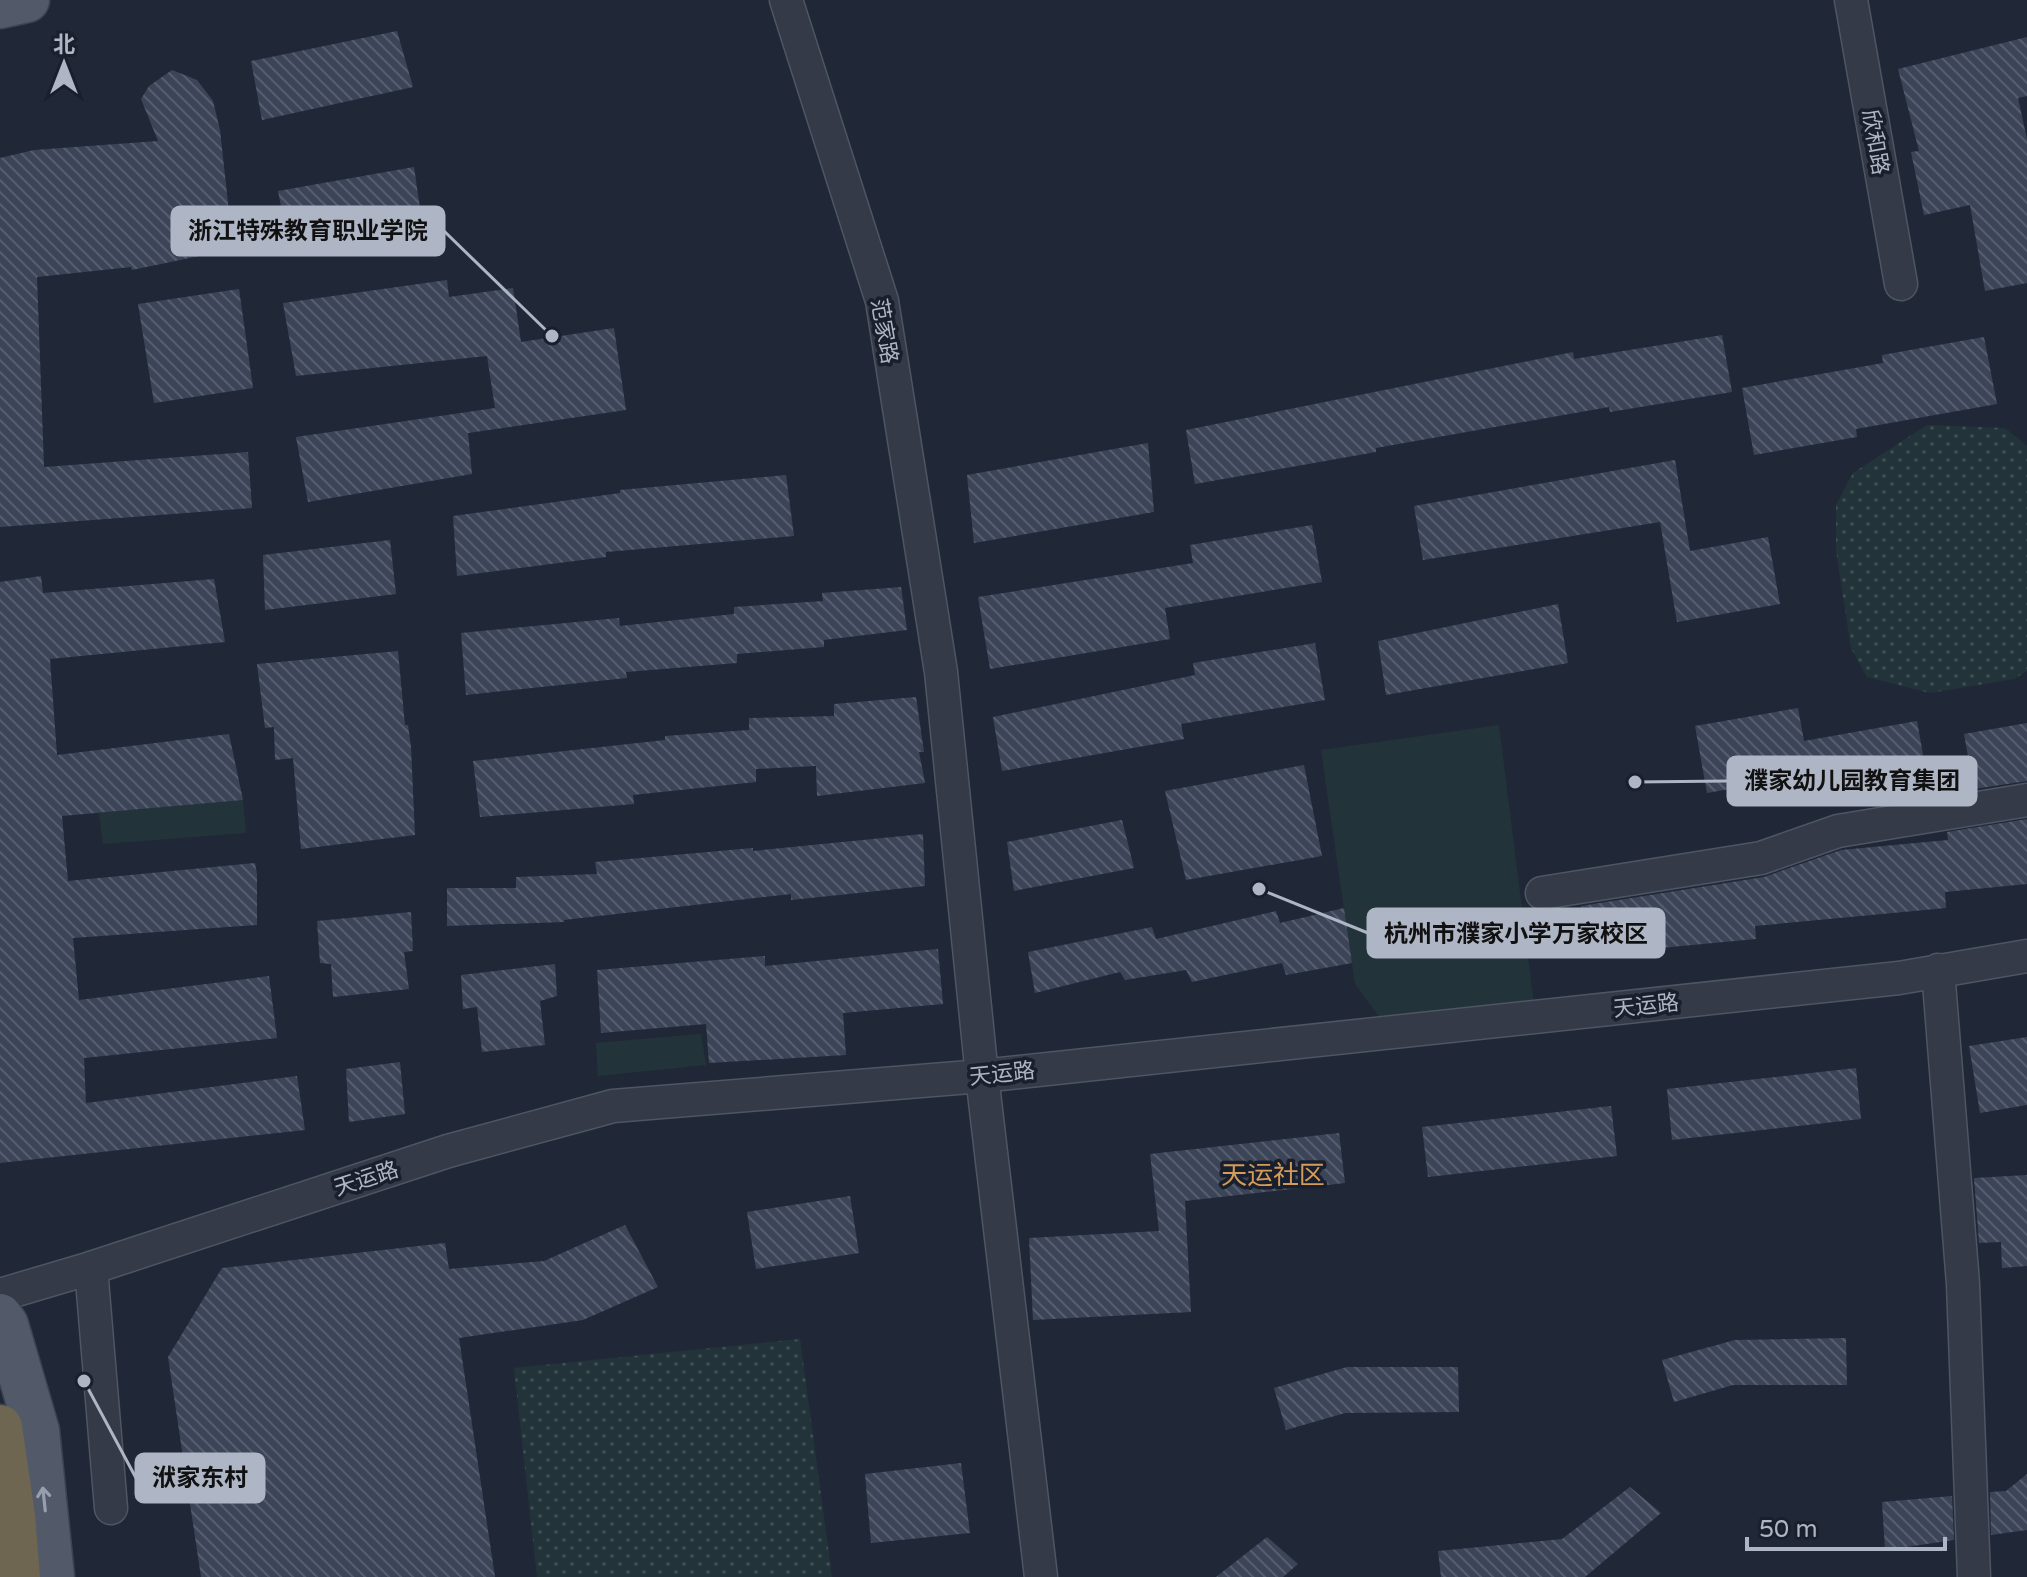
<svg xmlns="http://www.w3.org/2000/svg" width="2027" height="1577" font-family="'Varela Round','Noto Sans SC',sans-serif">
  <defs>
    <pattern id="park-dots" width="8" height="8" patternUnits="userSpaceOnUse" patternTransform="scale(2)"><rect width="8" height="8" fill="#223439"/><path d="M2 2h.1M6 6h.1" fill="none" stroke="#404f54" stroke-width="1.8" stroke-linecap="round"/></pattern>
    <pattern id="building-back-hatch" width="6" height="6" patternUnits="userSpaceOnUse" patternTransform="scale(2)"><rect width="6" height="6" fill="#3c4558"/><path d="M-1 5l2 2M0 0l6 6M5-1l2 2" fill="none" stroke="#565e6e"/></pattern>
  </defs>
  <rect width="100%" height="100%" fill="#202838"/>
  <g fill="#223439">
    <path d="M1499,725L1534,1005L1381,1019L1355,984L1321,750Z"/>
    <path d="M243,800L246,833L103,844L99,813Z"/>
    <path d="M701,1034L706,1065L598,1076L596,1043Z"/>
  </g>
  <g fill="url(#park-dots)">
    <path d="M1927,425L2005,428L2027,446V671L2014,679L1930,693L1867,677L1851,648L1836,550V505L1853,473Z"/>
    <path d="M800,1339L832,1577H537L514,1368Z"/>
  </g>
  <g fill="url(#building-back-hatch)">
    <path d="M397,31L413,87L262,120L251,61Z"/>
    <path d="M2027,37V96L2018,98L2027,139V283L1985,291L1970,205L1924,215L1911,152L1919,151L1898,69Z"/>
    <path d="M172,70L197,80L213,101L220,130L233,249L132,270L131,267L37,277L44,467L248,452L252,508L0,527V158L34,150L158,141L141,99L149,86Z"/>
    <path d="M414,167L422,222L290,251L278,191Z"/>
    <path d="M447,280L449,297L513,288L521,342L614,328L626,410L468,433L472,474L308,502L296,437L495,408L487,356L296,376L283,303Z"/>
    <path d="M239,289L253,388L154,403L138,304Z"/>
    <path d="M1722,335L1732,392L1610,412L1609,407L1376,448V452L1195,484L1186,430L1573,352L1574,359Z"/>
    <path d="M1984,337L1997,404L1856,429L1857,437L1754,455L1742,388L1883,363L1882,355Z"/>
    <path d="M1148,443L1154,512L974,543L967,475Z"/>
    <path d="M1675,460L1690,551L1768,537L1780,604L1677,622L1660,522L1423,560L1414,506Z"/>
    <path d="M786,475L794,536L606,552V557L457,576L453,516L620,493V490Z"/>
    <path d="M1312,525L1322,582L1165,608L1170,639L990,669L978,597L1193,563L1190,545Z"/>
    <path d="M390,540L396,594L265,610L263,555Z"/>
    <path d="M41,576L43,593L214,579L225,642L50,659L57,755L229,734L243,800L62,816L68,881L255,863L257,874V925L73,938L79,1000L269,976L277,1038L84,1058L86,1103L297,1076L305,1130L0,1163V582Z"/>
    <path d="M901,587L907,630L824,640V647L737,654V663L626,672L627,678L466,695L461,633L619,618L620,626L734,614V607L823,601L822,593Z"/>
    <path d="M1558,604L1568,663L1386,695L1378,641Z"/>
    <path d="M1315,643L1325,700L1181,724L1184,739L1002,771L993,717L1195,675L1193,663Z"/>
    <path d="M398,651L405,725H408L411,747L415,835L301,849L293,758L275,760L274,727L265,728L257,664Z"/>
    <path d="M916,697L924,752H919L925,783L817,796L816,766L756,769V782L633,795L634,804L480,817L473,761L665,740V736L749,730V718L834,716V704Z"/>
    <path d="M1798,708L1804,741L1917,721L1929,788L1826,806L1820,773L1707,793L1695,726Z"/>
    <path d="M2027,723V781L1974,789L1964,734Z"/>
    <path d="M1304,765L1322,856L1186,880L1165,791Z"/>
    <path d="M2027,819V884L1945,892L1946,908L1755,926L1756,939L1586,955L1581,906L1764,877L1841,850L1948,840L1947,832Z"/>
    <path d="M1122,820L1134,868L1014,891L1007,842Z"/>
    <path d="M923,834L925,886L791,900V894L564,920V922L447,926V888H516V877L597,874L595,862L753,848V851Z"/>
    <path d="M1344,908L1352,963L1286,975L1282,963L1192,982L1186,970L1125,980L1120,972L1035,993L1028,952L1152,927L1156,939L1276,911L1280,923Z"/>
    <path d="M411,912L413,951L404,952L409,989L333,997L331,964L320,963L317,921Z"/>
    <path d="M938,949L943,1004L843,1013L846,1055L709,1063L706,1024L601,1033L597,970L765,956V966Z"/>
    <path d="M555,964L557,996L540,1001L545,1045L482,1052L477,1007L463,1009L461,975Z"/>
    <path d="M2027,1037V1105L1980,1113L1969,1046Z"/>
    <path d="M400,1062L405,1114L349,1122L346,1069Z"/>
    <path d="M1856,1068L1861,1119L1672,1140L1667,1089Z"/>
    <path d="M1611,1106L1617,1156L1428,1177L1422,1127Z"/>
    <path d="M1339,1133L1345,1183L1185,1201L1191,1312L1033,1320L1029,1238L1159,1231L1150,1154Z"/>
    <path d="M2027,1175V1266L2002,1268L2001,1242L1979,1243L1974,1178Z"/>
    <path d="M850,1196L859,1253L756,1269L747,1212Z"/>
    <path d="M625,1225L658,1287L583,1320L459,1338L495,1577H201L168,1357L222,1268L445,1243L449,1269L544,1261Z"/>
    <path d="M1846,1338L1847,1385H1733L1674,1402L1662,1360L1735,1340Z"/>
    <path d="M1347,1367H1458L1459,1412L1345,1413L1286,1430L1274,1388Z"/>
    <path d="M961,1463L970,1533L871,1543L865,1474Z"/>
    <path d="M2027,1474V1530L1991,1535L1990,1492L2006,1491Z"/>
    <path d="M1630,1487L1661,1513L1585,1577H1441L1438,1551L1562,1539Z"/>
    <path d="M1952,1496L1954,1540L1885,1550L1882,1502Z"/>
    <path d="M1267,1537L1298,1564L1283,1577H1216Z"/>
  </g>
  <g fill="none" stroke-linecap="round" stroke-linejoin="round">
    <g stroke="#4e5563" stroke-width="35">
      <g id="street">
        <path d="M786,0L882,301L941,672L982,1076L1041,1577"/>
        <path d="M1851,0L1901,284"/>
        <path d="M1542,893L1761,858L1838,831L2027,800"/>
        <path d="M1938,970L1963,1284L1974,1577"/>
        <path d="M91,1268L111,1508"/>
        <path d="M0,1295L91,1268L448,1151L613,1106L982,1076L1899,978L2027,956"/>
      </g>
    </g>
    <g stroke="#3d4352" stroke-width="47">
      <g id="primary">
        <path d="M0,6L27,0"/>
        <path d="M0,1316L6,1325L37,1431L52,1577"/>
      </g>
    </g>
    <g stroke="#3b4250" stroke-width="47">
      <path id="highway" d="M0,1427L13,1516L18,1577"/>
    </g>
    <use href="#street" stroke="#343a48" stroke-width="32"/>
    <use href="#primary" stroke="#525968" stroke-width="44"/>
    <use href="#highway" stroke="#6e6651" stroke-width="44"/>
  </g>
  <defs><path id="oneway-shaft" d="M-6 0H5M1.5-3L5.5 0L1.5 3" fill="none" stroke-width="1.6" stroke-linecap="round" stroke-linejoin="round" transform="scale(2)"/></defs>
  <use stroke="#979eae" href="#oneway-shaft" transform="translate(44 1499) rotate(-96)"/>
  <g text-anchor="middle" stroke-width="7" stroke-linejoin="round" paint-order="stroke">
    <g font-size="22" fill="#aeb5c5" stroke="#191f2d">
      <text transform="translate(1876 142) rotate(80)" y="8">欣和路</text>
      <text transform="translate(885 331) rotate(80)" y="8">范家路</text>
      <text transform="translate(1646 1005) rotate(-6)" y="8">天运路</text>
      <text transform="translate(1002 1073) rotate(-6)" y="8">天运路</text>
      <text transform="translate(366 1178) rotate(-18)" y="8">天运路</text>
    </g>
    <g font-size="26" fill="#d39c5b" stroke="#191f2d">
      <text x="1273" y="1184">天运社区</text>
    </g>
  </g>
  <path fill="none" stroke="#aeb5c5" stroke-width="3" d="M552 336L444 231M1635 782L1728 781M1259 889L1368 933M84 1381L136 1478"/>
  <g fill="#aeb5c5" stroke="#191f2d" stroke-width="3">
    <circle cx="552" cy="336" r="8"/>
    <circle cx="1635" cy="782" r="8"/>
    <circle cx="1259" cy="889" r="8"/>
    <circle cx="84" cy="1381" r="8"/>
  </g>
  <g fill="#aeb5c5" stroke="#aeb5c5" stroke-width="3">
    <rect x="172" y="207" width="272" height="48" rx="8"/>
    <rect x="1728" y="757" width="248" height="48" rx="8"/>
    <rect x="1368" y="909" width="296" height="48" rx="8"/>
    <rect x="136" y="1454" width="128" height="48" rx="8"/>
  </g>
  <g font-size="24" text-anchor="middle" font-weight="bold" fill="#111">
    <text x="308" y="239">浙江特殊教育职业学院</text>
    <text x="1852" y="789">濮家幼儿园教育集团</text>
    <text x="1516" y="942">杭州市濮家小学万家校区</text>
    <text x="200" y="1486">洑家东村</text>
  </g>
  <g transform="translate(64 64)" stroke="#191f2d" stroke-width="6" paint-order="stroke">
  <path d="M0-6L14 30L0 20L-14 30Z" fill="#aeb5c5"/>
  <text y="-12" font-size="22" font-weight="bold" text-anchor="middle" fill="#aeb5c5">北</text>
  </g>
  <path d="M1747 1537v12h198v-12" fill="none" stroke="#aeb5c5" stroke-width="4"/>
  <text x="1759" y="1537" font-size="24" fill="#aeb5c5" stroke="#191f2d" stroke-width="6" paint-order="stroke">50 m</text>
</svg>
